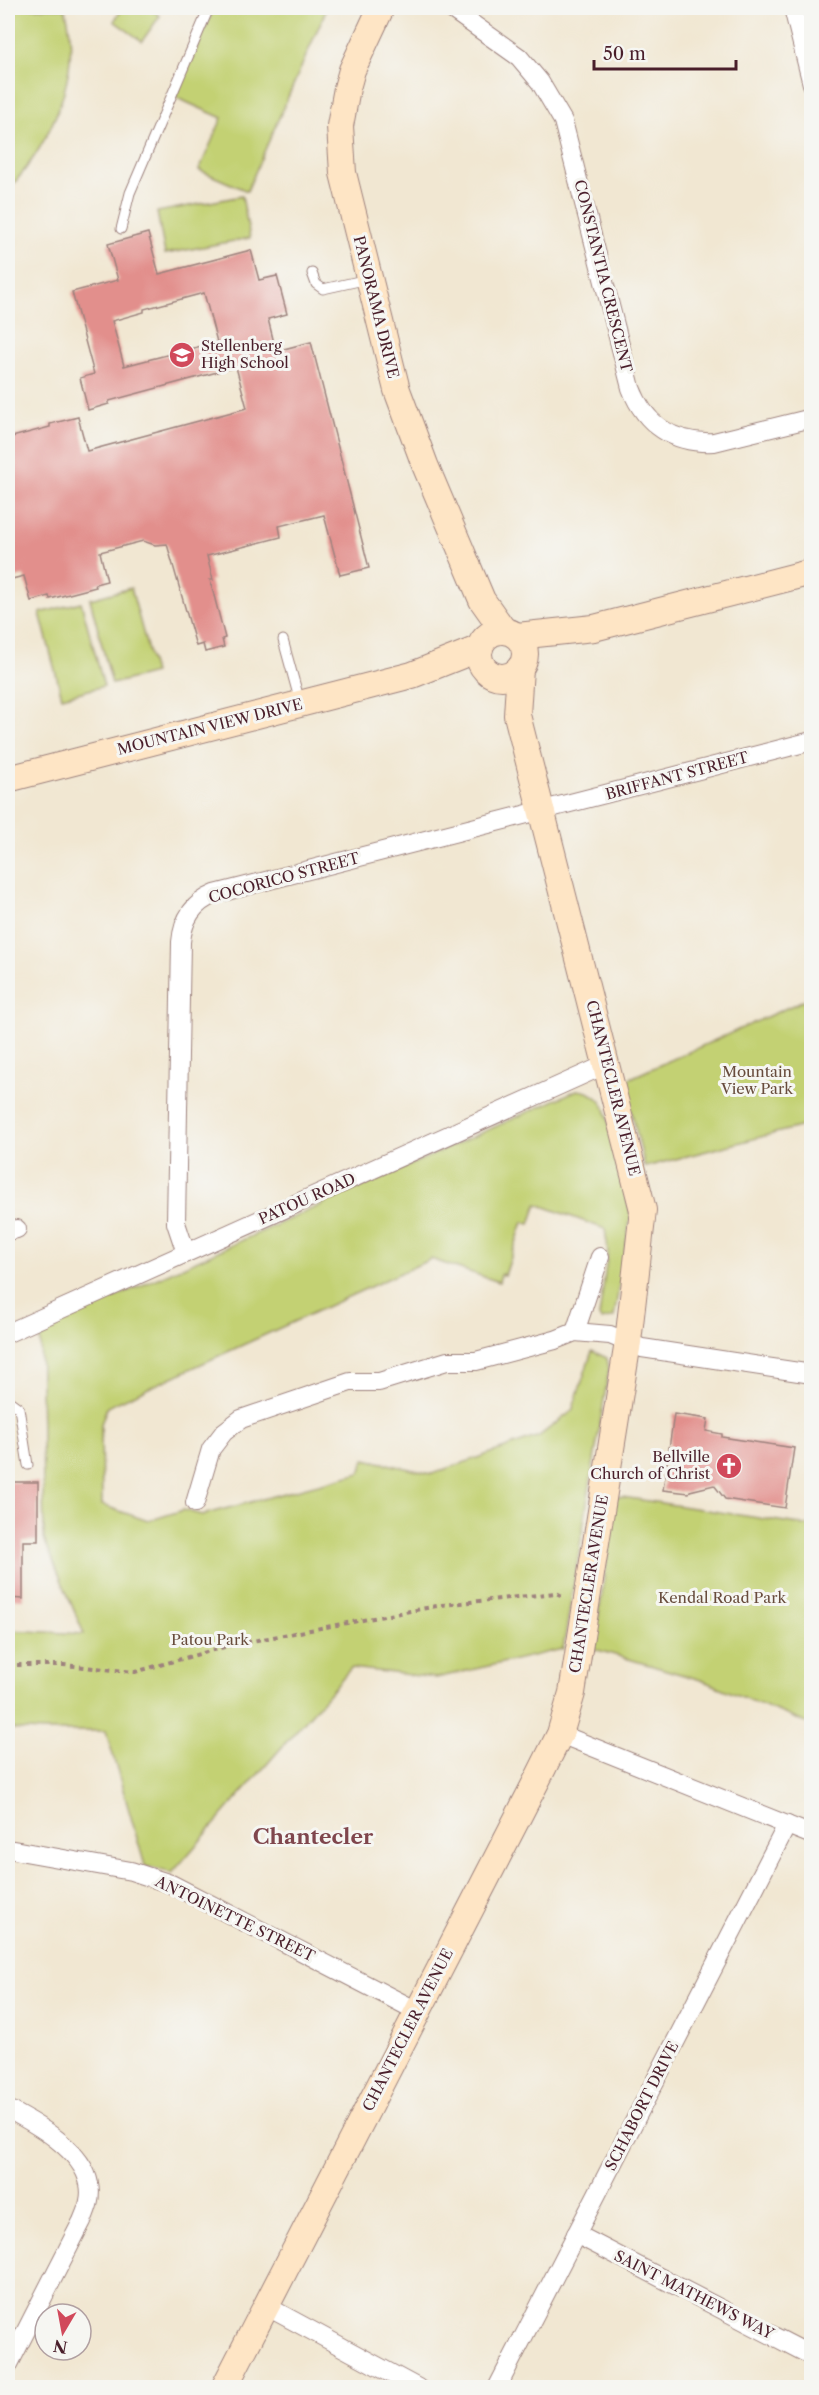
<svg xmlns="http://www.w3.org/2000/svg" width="819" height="2395" font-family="'Libre Caslon Text',serif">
  <rect width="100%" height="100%" fill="#f6f6f2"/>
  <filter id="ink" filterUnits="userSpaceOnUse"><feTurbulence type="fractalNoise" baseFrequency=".0167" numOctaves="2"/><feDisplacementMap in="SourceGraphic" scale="12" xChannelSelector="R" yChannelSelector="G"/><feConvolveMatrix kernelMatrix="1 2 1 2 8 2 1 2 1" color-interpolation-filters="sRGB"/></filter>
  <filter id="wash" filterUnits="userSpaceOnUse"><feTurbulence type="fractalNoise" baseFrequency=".008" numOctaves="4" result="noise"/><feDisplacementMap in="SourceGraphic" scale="24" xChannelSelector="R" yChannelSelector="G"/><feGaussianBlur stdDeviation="1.35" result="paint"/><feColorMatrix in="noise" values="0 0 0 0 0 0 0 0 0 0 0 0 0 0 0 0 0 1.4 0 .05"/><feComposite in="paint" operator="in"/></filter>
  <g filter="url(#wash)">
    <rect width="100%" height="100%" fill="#f1e7d2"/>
    <g fill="#c3d173" stroke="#86784f" stroke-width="1.5">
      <path d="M8,8H65C84,72 51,143 8,190Z"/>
      <path d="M123,8H149L160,16L142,41L114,21Z"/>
      <path d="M214,8H327L247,191L199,170L222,118L175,97Z"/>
      <path d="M242,196L250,238L165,254L157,212Z"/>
      <path d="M131,588L154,673L112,684L90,599Z"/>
      <path d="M81,602L104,686L62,697L40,613Z"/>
      <path d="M811,997V1124L645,1167L624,1081Z"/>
      <path d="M577,1090C590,1091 599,1096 605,1108L631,1215L614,1317L602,1320L599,1317L608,1251L605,1229L537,1204L530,1224L523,1222L505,1275L501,1274L499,1282L431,1259L107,1407L101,1424L102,1505L148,1521L183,1510L202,1515L360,1473L365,1459L432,1474L539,1436L572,1411L592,1351L607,1358L609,1369L563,1649L436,1678L351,1668L172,1873L145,1866L106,1731H44L8,1729V1630L84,1634L44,1539L40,1331Z"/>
      <path d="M616,1496L811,1526V1725L701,1680L594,1649Z"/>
    </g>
    <g id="blocks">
      <g fill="#e28f8c" fill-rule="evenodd">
        <path d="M148,233L159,274L251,250L259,280L277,276L287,314L268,319L276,351L311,342L369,568L340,575L324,515L279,526L281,537L207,556L213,580H210L225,638L222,639L224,647L205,652L203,644L196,646L167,544L155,545L143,541L100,552L107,581L95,584L96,587L50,599L49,596L31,601L24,576L8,580V438L50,427V424L78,417L87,451L247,408L236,367L109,401V404L88,410L80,378L94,374L72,292L118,280L108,244ZM204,293L217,342L124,366L112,321L144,312V309Z"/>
        <path d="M674,1414L708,1419L706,1431L722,1434V1437L794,1448L785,1508L725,1499L714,1485L690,1491L689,1493L663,1490Z"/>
        <path d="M8,1482H38V1541H23V1599L8,1598Z"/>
      </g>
    </g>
  </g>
  <g filter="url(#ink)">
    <use href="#blocks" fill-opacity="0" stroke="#9e837e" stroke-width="1.5"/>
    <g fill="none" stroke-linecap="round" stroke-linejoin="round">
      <g stroke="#9e837e" stroke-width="11">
        <g id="lane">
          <path d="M121,229L130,193L209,8"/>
          <path d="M312,273L316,284L323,289L368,279"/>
          <path d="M283,640L300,702"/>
          <path d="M8,1400L19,1408L28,1465"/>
        </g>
      </g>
      <g stroke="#9e837e" stroke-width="20">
        <g id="street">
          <path d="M450,8L519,57L540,82L563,121L631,388C645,425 674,444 714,442L812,418"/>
          <path d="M793,8L812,84"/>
          <path d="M8,1231L17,1229"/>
          <path d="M186,1253L176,1223L181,942C183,919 193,903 215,894L812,741"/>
          <path d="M575,1332L600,1257"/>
          <path d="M8,1333L607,1064"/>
          <path d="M195,1503L211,1449L224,1432L241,1419L350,1382H379L447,1361H476L555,1340L575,1332L610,1335L642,1348L812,1374"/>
          <path d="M560,1734L812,1835"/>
          <path d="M8,1849L131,1871L171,1884L417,2011"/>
          <path d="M8,2109C36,2124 83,2150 89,2184C92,2198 87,2209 82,2221L8,2366"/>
          <path d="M576,2234L812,2356"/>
          <path d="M266,2306L418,2388"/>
          <path d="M497,2388L787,1825"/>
        </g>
      </g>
      <g stroke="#9e837e" stroke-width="28">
        <g id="secondary">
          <path d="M381,8L352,70L347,88L340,126L343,173L397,390L425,465L482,600L504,631"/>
          <circle cx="502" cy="654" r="23"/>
          <path d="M517,636L594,628L812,572"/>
          <path d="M8,779L412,675L480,648"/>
          <path d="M224,2388L538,1778L560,1734L572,1693L628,1342L643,1210L517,715L520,668"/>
        </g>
      </g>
      <path stroke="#9e837e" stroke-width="4" stroke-dasharray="4.5 4.5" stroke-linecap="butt" d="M8,1665H64L135,1672L231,1645L442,1605L556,1593L565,1597"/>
      <use href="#lane" stroke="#fff" stroke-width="9"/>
      <use href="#street" stroke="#fff" stroke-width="18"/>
      <use href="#secondary" stroke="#fee5c5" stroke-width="26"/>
    </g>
  </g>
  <defs>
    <g id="school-disc" transform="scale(1.35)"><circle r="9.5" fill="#d1495b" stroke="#f6f6f2"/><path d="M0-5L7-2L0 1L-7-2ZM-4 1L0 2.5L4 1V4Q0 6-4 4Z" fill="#fff"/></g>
    <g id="church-disc" transform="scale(1.35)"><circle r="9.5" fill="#d1495b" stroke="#f6f6f2"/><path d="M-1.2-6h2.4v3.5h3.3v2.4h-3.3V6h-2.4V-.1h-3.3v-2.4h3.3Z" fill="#fff"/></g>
  </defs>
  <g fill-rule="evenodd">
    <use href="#school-disc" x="182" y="355"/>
    <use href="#church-disc" x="729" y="1466"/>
  </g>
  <g text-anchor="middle" stroke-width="6" stroke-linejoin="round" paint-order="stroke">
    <g font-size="15" fill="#4a1f2b" stroke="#f6f6f2">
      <text transform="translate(603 276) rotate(76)" y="5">CONSTANTIA CRESCENT</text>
      <text transform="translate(376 307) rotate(76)" y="5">PANORAMA DRIVE</text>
      <text transform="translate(210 727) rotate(-14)" y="5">MOUNTAIN VIEW DRIVE</text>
      <text transform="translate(677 776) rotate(-15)" y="5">BRIFFANT STREET</text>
      <text transform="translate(284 878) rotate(-15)" y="5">COCORICO STREET</text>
      <text transform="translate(613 1088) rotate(76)" y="5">CHANTECLER AVENUE</text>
      <text transform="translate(307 1199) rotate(-24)" y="5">PATOU ROAD</text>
      <text transform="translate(589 1584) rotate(-81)" y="5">CHANTECLER AVENUE</text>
      <text transform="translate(235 1919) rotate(26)" y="5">ANTOINETTE STREET</text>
      <text transform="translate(408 2030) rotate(-63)" y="5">CHANTECLER AVENUE</text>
      <text transform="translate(642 2106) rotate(-63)" y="5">SCHABORT DRIVE</text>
      <text transform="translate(694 2295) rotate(27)" y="5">SAINT MATHEWS WAY</text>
    </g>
    <g font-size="15" fill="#4a1f2b" stroke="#f6f6f2" text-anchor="start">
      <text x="201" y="351">Stellenberg<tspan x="201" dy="17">High School</tspan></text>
      <text x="710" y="1462" text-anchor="end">Bellville<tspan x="710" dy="17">Church of Christ</tspan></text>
    </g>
    <g font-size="15" fill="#684c3d" stroke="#f6f6f2">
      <text x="757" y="1077">Mountain<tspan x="757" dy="17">View Park</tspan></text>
      <text x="722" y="1603">Kendal Road Park</text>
      <text x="210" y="1645">Patou Park</text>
    </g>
    <g font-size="21" font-weight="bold" fill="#7f464d" stroke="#f6f6f2">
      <text x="313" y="1844">Chantecler</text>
    </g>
  </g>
  <rect width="819" height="2395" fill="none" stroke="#f6f6f2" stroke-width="30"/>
  <g transform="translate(63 2332) rotate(190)"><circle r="28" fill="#f6f6f2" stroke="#b1a0a2" stroke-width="1.5"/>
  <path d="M0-4.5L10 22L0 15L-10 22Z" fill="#d1495b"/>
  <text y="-9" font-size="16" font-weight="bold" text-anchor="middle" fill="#4a1f2b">N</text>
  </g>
  <path d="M594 60v9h142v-9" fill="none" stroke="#4a1f2b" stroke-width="3"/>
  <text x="603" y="60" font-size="18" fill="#4a1f2b" stroke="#f6f6f2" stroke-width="4.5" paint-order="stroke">50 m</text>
</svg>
